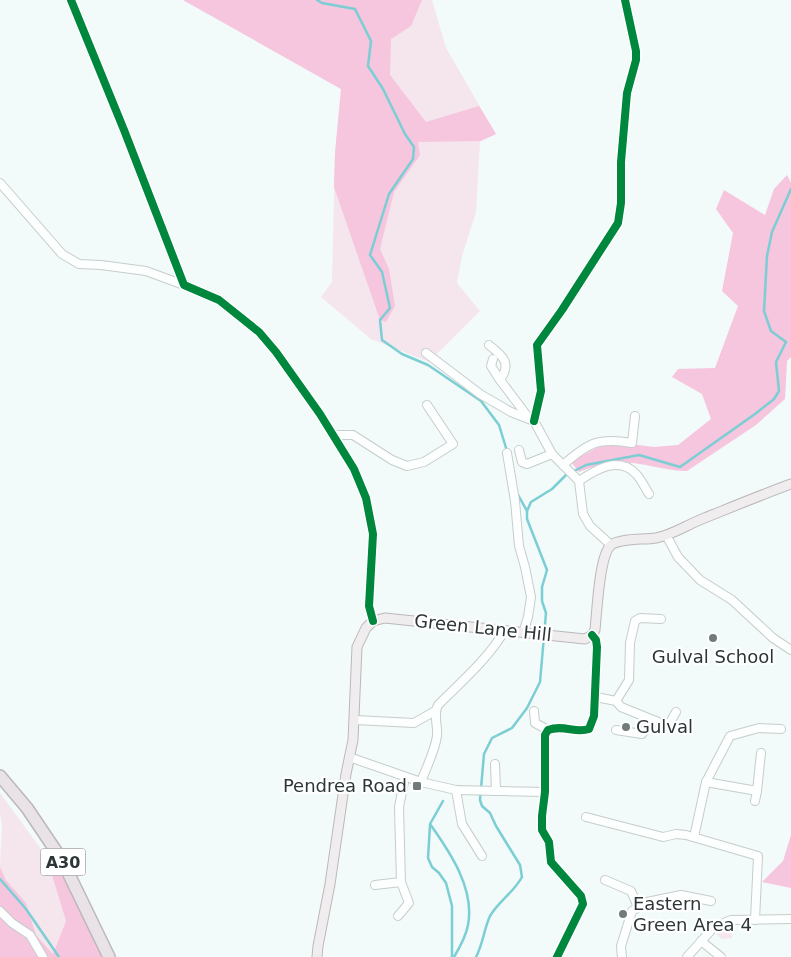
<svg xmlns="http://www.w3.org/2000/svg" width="791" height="957" font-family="'DejaVu Sans',sans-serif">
  <rect width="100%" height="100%" fill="#f2fafa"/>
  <g fill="#f5e5ed">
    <path d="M183,0H432L446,48L496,134L480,142L476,212L462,256L457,283L480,311L429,362L371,339L321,297L332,282L335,153L341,89Z"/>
    <path d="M0,793L46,856L66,921L53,954L36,935L26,903L6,880L0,867L2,824L0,815Z"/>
    <path d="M731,928L732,938L722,939L716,934L721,930Z"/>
  </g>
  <g fill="#f6c5de">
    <path d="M183,0H422L411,26L391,39L390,75L426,122L479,106L496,134L480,141L418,142L420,155L394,192L380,249L389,269L395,306L386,322L380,320L334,187L335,153L341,89Z"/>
    <path d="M787,175L791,183V357L787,361L785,399L756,425L687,471C668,471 651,465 633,463C614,461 596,465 579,472L571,462L594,449L615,442L654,447L678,445L711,419L702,394L672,377L678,369L715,368L738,306L722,291L733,233L716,209L724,190L765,215L774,189Z"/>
    <path d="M791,835V888L762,882L783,861Z"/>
    <path d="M46,856L62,874L104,957H0V867L6,880L26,903L36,935L53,954L66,921Z"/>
  </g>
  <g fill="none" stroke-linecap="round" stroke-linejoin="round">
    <g stroke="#7bced4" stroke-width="2.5">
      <path d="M317,0L322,3L355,9L371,41L368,66L383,89L405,134L414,147L413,159L389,194L370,255L382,272L390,308L380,320L382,340L402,354L428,365L481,401L499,425L507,451"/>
      <path d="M517,493L527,511"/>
      <path d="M443,801L430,824C450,852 475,889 468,925C466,936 460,947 454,957"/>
      <path d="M430,825L428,858L432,867L439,873L446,883L452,906V957"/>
      <path d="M0,879L26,909L59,957"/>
      <path d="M476,957C483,944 484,929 490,916C499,901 514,892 522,877L520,865L496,826L490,813L482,806L480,800L484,754L492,738L512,728L527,708L540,682L546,613L542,601V587L547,570L527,519V511L531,502L552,489L566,475L586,465L639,455L680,467L755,414L774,399L779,391L776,362L786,342L771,331L764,311L767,256L772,232L791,189"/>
    </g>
    <g stroke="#c5cdcd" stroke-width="10">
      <g id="minor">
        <path d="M71,0L124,130L184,285L219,300L259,332L276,352L320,414L354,469L366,498L373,534L369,606L373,621"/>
        <path d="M0,183L62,254L79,264L101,265L146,271L184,285"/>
        <path d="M489,345C503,356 512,363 500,380L528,417"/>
        <path d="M426,353L480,394L511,412L534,421"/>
        <path d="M493,359L491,366L500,380"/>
        <path d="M534,421L541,391L537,345L562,310L618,223L621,203V162L627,93L636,60V51L625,0"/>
        <path d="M534,421L552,454L579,481L583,514L590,526L611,545"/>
        <path d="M335,435H353L392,460L407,466L424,462L453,444L427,405"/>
        <path d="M519,450L522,462L527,464L552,454"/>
        <path d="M507,453L515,501L519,546L525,567L531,597L528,617L523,633"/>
        <path d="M563,465C588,443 598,437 632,443L635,416"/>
        <path d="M579,481C595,470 619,455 636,474C641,479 645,488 649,494"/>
        <path d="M666,535L678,557L700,580L732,600L773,638L791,650"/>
        <path d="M596,697L616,701L621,707L668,726L676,712"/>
        <path d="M616,701L629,680L630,643L635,621L640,618L661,619"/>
        <path d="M534,711L535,723L548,730"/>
        <path d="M355,720L414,723L435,711"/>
        <path d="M616,730L642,734L652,720"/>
        <path d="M349,757L421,782L456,790L545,792"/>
        <path d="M495,764L496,791"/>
        <path d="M421,782C426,768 435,751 437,736C438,725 433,715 438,705C461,682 488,659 505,630"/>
        <path d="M706,782L757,791L761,753"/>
        <path d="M456,790L462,824L482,856"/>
        <path d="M755,801L757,791"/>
        <path d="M586,817L663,837L676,834L686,835L758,856L755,920"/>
        <path d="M694,837L706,782L730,736L759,728L781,729"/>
        <path d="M605,880L631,891L638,907"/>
        <path d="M401,882L399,807L405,777"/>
        <path d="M375,885L401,882L409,903L398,916"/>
        <path d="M0,911L12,923L30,935L43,957"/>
        <path d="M701,941L721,957"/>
        <path d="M557,957L583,904L581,896L551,862L549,842L542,830V816L545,792V735L548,730C564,724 575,734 589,729L594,716L597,647L596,640L592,635"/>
        <path d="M622,957L621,946L632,911L647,902L681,895L711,901"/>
        <path d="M687,957L714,927L731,920L791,919"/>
      </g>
    </g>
    <g stroke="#bcb7bb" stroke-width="11">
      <path id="major" d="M317,957L318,946L330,884L346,774L353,740L357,647L366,628L373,621L385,618L585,639L592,635L595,630C597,612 599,555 611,545C621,538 644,540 656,538C672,535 687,525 702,519C732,507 761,495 791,484"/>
    </g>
    <g stroke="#bcb7bb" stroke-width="14">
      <path id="highway" d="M0,776L27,808L62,860L109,957"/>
    </g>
    <use href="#minor" stroke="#fdfefe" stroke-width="8"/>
    <use href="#major" stroke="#f0edef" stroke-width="9"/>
    <use href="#highway" stroke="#e9e2e6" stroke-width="11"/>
    <g stroke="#fff" stroke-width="11">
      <g id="cycleway">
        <path d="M71,0L124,130L184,285L219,300L259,332L276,352L320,414L354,469L366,498L373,534L369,606L373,621"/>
        <path d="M534,421L541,391L537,345L562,310L618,223L621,203V162L627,93L636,60V51L625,0"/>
        <path d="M557,957L583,904L581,896L551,862L549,842L542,830V816L545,792V735L548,730C564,724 575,734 589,729L594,716L597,647L596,640L592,635"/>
      </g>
    </g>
    <use href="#cycleway" stroke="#00873e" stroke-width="8"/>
  </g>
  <g fill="#727b7b" stroke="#fff" stroke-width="2">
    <circle cx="713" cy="638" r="5"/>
    <circle cx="626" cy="727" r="5"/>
    <rect x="412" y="781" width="10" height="10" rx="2.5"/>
    <circle cx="623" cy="914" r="5"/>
  </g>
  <g text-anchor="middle" stroke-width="4.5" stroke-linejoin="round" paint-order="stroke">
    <rect fill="#fff" stroke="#6c7273" stroke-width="1" x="40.5" y="848.5" width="45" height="27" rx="4"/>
    <g font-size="16" font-weight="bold" fill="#2d3637">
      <text x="63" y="868">A30</text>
    </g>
    <g font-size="18" fill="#2d3637" stroke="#fff">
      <text transform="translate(483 628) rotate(6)" y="6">Green Lane Hill</text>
    </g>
    <g font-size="18" fill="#2d3637" stroke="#fff" text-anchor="start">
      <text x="713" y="663" text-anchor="middle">Gulval School</text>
      <text x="636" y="733">Gulval</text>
      <text x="407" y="792" text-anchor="end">Pendrea Road</text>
      <text x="633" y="910">Eastern<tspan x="633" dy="21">Green Area 4</tspan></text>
    </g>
  </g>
</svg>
